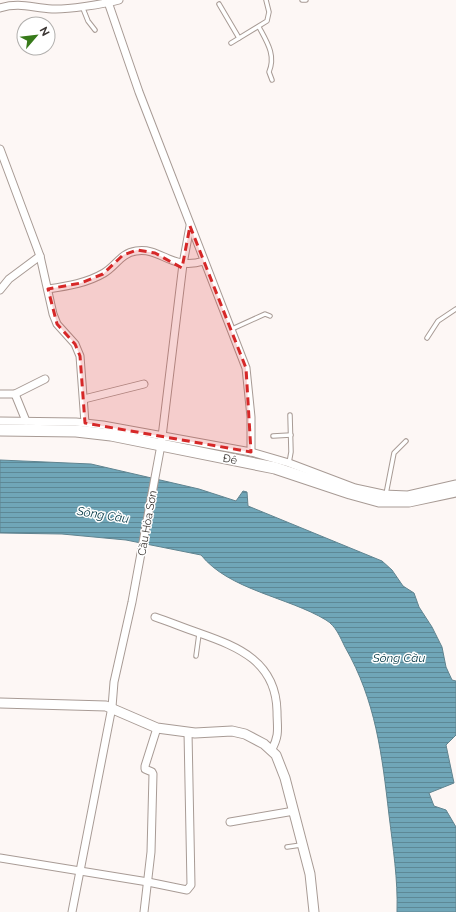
<svg xmlns="http://www.w3.org/2000/svg" width="456" height="912" font-family="Raleway,sans-serif">
  <defs>
    <pattern id="water-rules" width="6" height="5" patternUnits="userSpaceOnUse"><rect width="6" height="5" fill="#70a6b8"/><path d="M0 2.5h6" fill="none" stroke="#5d8896"/></pattern>
  </defs>
  <rect width="100%" height="100%" fill="#fdf7f5"/>
  <path fill="url(#water-rules)" stroke="#608490" d="M0,460L91,464L199,489L236,501L243,491L247,492L248,506L382,561L392,570L403,586L414,593L419,607L432,627L442,647L446,667L452,680L456,681V735L446,745L454,783L429,793L434,806L446,810L456,827V912H397C398,879 393,848 389,815C382,755 376,701 345,647C340,637 336,626 326,620C288,597 229,590 201,555L126,540L62,534L0,533Z"/>
  <g fill="none" stroke-linecap="round" stroke-linejoin="round">
    <g stroke="#a89b95" stroke-width="5.5">
      <g id="service">
        <path d="M302,0H306"/>
        <path d="M219,4L239,38"/>
        <path d="M82,6L88,21L95,30"/>
        <path d="M259,27C267,42 276,55 269,72L272,80"/>
        <path d="M231,43L267,21L269,12L266,0"/>
        <path d="M232,329L265,314L270,316"/>
        <path d="M427,338L438,321L456,309"/>
        <path d="M273,436L291,435"/>
        <path d="M289,463L291,452L290,415"/>
        <path d="M386,494L394,453L406,441"/>
        <path d="M196,656L199,634"/>
        <path d="M287,847L301,845"/>
      </g>
    </g>
    <g stroke="#a89b95" stroke-width="9">
      <g id="minor">
        <path d="M108,2L139,92L246,368L251,417V452"/>
        <path d="M0,8C20,2 32,8 52,9C66,10 104,4 119,0"/>
        <path d="M0,149L40,256L53,314L57,324L75,344L80,356L85,423"/>
        <path d="M48,289C68,286 87,283 104,273C116,266 121,253 136,251C162,247 170,271 204,261"/>
        <path d="M0,290L9,279L40,256"/>
        <path d="M0,394H15L45,379"/>
        <path d="M15,394L26,421"/>
        <path d="M84,399L144,384"/>
        <path d="M0,421L76,422L103,425L251,452L289,463L355,488L383,494L408,495L456,484"/>
        <path d="M155,617C170,622 184,628 199,633C239,647 276,662 277,711C277,728 280,734 272,749"/>
        <path d="M230,822L294,811"/>
        <path d="M0,858L148,882L187,890L191,885L188,732"/>
        <path d="M72,912L112,707L114,682L132,602L161,445L183,264L190,226"/>
        <path d="M144,912L151,852L153,774L152,772L145,769V766L157,728"/>
      </g>
    </g>
    <g stroke="#a89b95" stroke-width="11">
      <path id="tertiary" d="M0,703L106,706L157,728L195,733L232,731L245,734L264,744L276,755L285,778L310,874L314,912"/>
    </g>
    <g stroke="#a89b95" stroke-width="13">
      <path id="secondary" d="M0,430L76,431L111,435L275,468L350,493L379,501H409L456,491"/>
    </g>
    <use href="#service" stroke="#fff" stroke-width="3.5"/>
    <use href="#minor" stroke="#fff" stroke-width="7"/>
    <use href="#tertiary" stroke="#fff" stroke-width="9"/>
    <use href="#secondary" stroke="#fff" stroke-width="11"/>
  </g>
  <path fill="#d62828" fill-opacity="0.2" stroke="#d62828" stroke-width="3" stroke-dasharray="8 5" stroke-linejoin="round" d="M190,226L246,368L251,452L85,423L80,356L75,344L57,324L48,289L81,283L103,274L123,255L137,250L155,253L182,268Z"/>
  <g text-anchor="middle" stroke-width="3" stroke-linejoin="round" paint-order="stroke">
    <g font-size="11" fill="#3b3633" stroke="#fff">
      <text transform="translate(230 459) rotate(11)" y="4">Đê</text>
      <text transform="translate(147 523) rotate(-80)" y="4">Cầu Hòa Sơn</text>
    </g>
    <g font-size="12" font-style="italic" fill="#043845" stroke="#fff">
      <text transform="translate(103 515) rotate(9)" y="4">Sông Cầu</text>
      <text x="399" y="662">Sông Cầu</text>
    </g>
  </g>
  <g transform="translate(36 36) rotate(62)"><circle r="19" fill="#ffffff" stroke="#b1afad"/>
  <path d="M0-3L7 15L0 10L-7 15Z" fill="#377a1a"/>
  <text y="-6" font-size="11" font-weight="bold" text-anchor="middle" fill="#3b3633">N</text>
  </g>
</svg>
